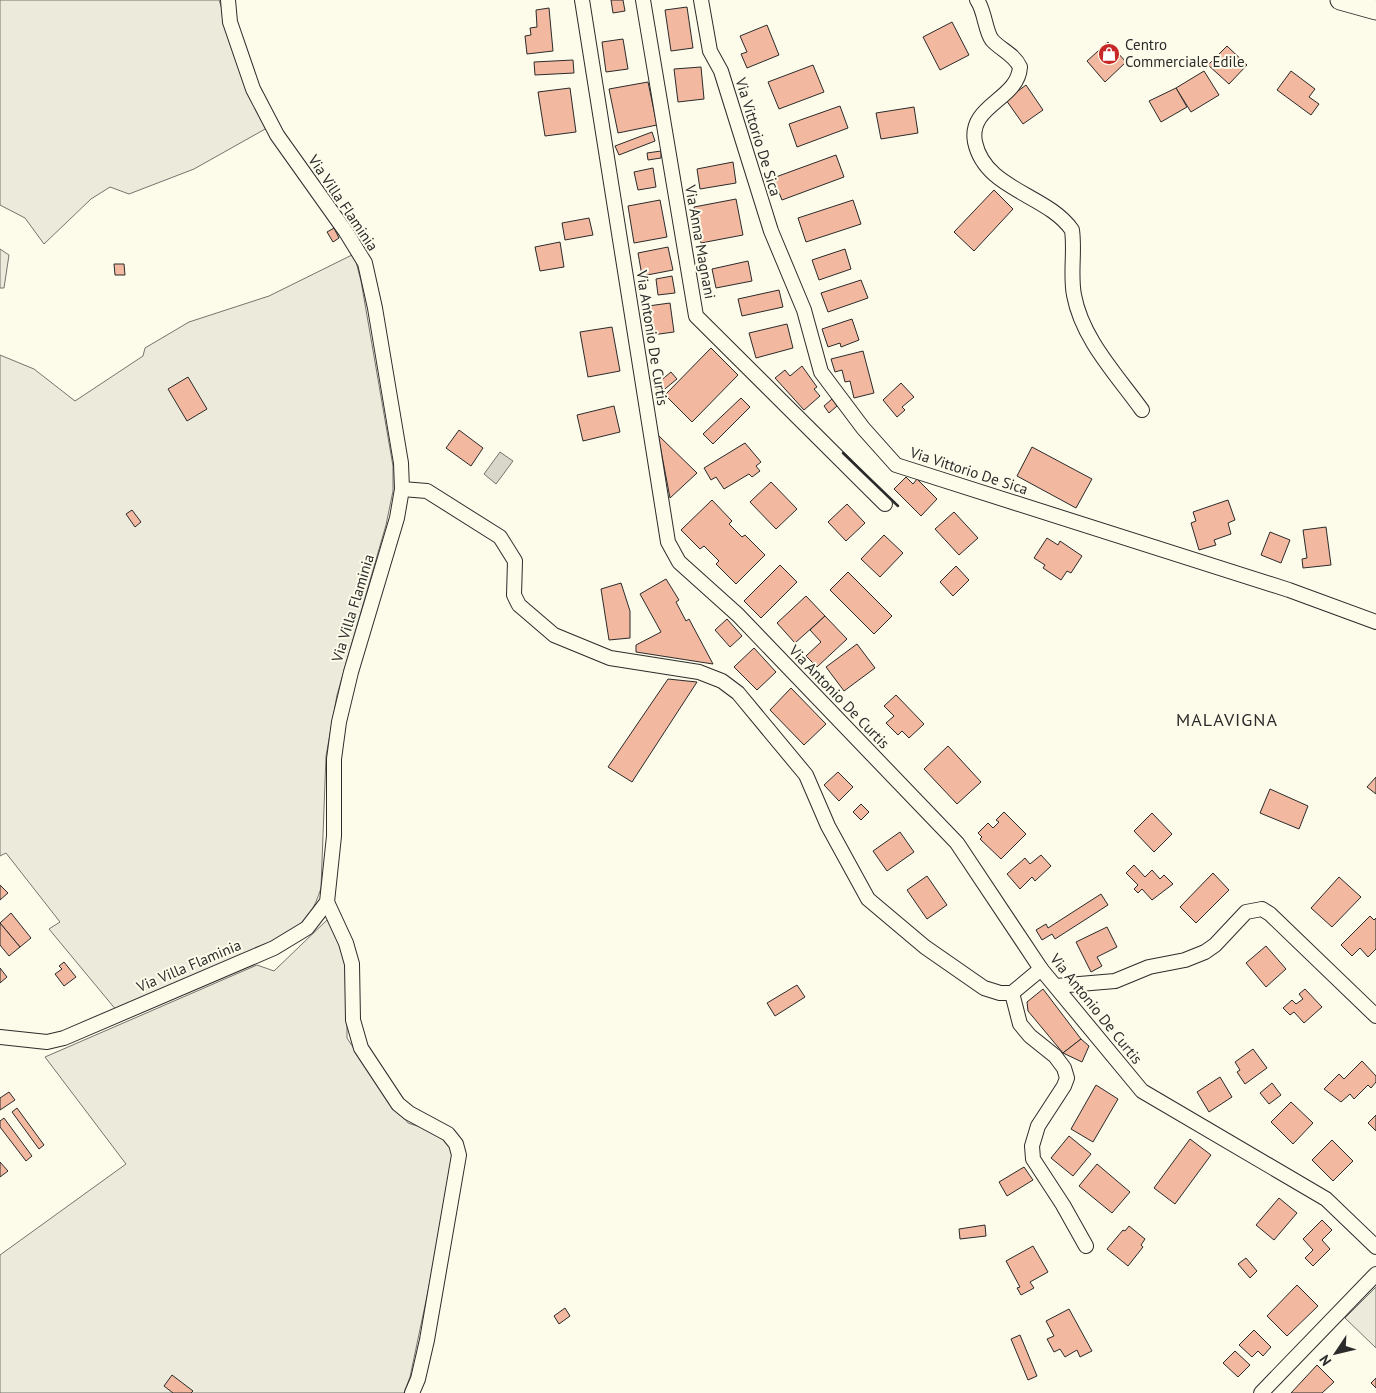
<svg xmlns="http://www.w3.org/2000/svg" width="1376" height="1393" font-family="'PT Sans',sans-serif">
  <rect width="100%" height="100%" fill="#fdfbea"/>
  <g fill="#ecebdb" stroke="#74746e">
    <path d="M0,0H219L255,108L267,128L194,169L129,194L110,187L91,199L44,244L25,218L0,205Z"/>
    <path d="M0,249L9,255L4,288H0Z"/>
    <path d="M354,254L361,281L393,466V491L386,525L337,695L326,756L321,888C314,910 308,919 290,934L117,1011L49,929L60,922L6,853L0,856V355L34,369L75,401L143,356L145,348L189,322L269,296Z"/>
    <path d="M327,920H330L347,966V1038L377,1084L408,1123L433,1131L451,1144L453,1156L431,1277L410,1377L404,1393H0V1255L126,1164L45,1057L257,965L274,971Z"/>
    <path d="M1376,1287V1348L1345,1318Z"/>
  </g>
  <path fill="#d8d7c9" stroke="#74746e" d="M500,452L513,461L496,484L484,474Z"/>
  <g fill="#f2b8a0" stroke="#2b2b2b">
    <path d="M611,0H623L625,11L613,13Z"/>
    <path d="M687,7L693,48L671,51L665,10Z"/>
    <path d="M549,8L553,51L527,54L525,36L531,35L530,28L537,27L536,10Z"/>
    <path d="M952,22L969,55L940,70L923,37Z"/>
    <path d="M767,25L779,55L747,68L741,54L747,52L740,36Z"/>
    <path d="M623,39L628,69L606,72L602,42Z"/>
    <path d="M1108,42L1126,62L1105,82L1087,61Z"/>
    <path d="M1227,46L1247,65L1229,84L1208,65Z"/>
    <path d="M573,60L574,73L535,75L534,62Z"/>
    <path d="M813,65L824,92L779,109L768,82Z"/>
    <path d="M701,67L704,99L678,102L674,69Z"/>
    <path d="M1204,71L1219,95L1191,112L1176,88Z"/>
    <path d="M1291,71L1315,89L1309,97L1319,104L1311,115L1277,90Z"/>
    <path d="M648,82L657,125L618,133L609,89Z"/>
    <path d="M1026,85L1043,110L1023,124L1006,100Z"/>
    <path d="M570,88L576,132L545,136L538,92Z"/>
    <path d="M1176,88L1187,107L1161,122L1149,101Z"/>
    <path d="M840,106L848,128L797,147L789,124Z"/>
    <path d="M914,107L918,133L881,139L876,113Z"/>
    <path d="M652,132L655,141L619,155L615,146Z"/>
    <path d="M661,151V158L648,160L647,153Z"/>
    <path d="M836,155L844,177L782,200L773,178Z"/>
    <path d="M733,162L736,183L700,189L697,169Z"/>
    <path d="M653,168L656,187L638,190L634,172Z"/>
    <path d="M994,190L1013,209L974,251L954,232Z"/>
    <path d="M736,199L743,235L701,243L694,207Z"/>
    <path d="M660,200L667,237L634,243L628,206Z"/>
    <path d="M853,200L861,224L806,242L798,218Z"/>
    <path d="M589,218L593,235L565,240L562,223Z"/>
    <path d="M334,228L339,238L333,242L327,232Z"/>
    <path d="M560,242L564,267L540,271L535,247Z"/>
    <path d="M668,247L673,270L642,276L638,253Z"/>
    <path d="M845,249L851,269L819,280L812,260Z"/>
    <path d="M748,261L752,281L716,288L712,269Z"/>
    <path d="M114,264H124L125,275H115Z"/>
    <path d="M672,276L675,293L658,295L656,279Z"/>
    <path d="M861,280L868,298L828,312L821,293Z"/>
    <path d="M779,290L783,307L742,316L738,299Z"/>
    <path d="M670,303L674,332L652,335L648,306Z"/>
    <path d="M852,319L859,340L841,347L840,343L828,347L822,329Z"/>
    <path d="M787,324L793,348L756,358L749,333Z"/>
    <path d="M612,327L620,371L588,377L580,332Z"/>
    <path d="M711,348L738,375L692,422L665,395Z"/>
    <path d="M863,351L874,393L854,398L850,381L845,382L842,370L835,372L831,359Z"/>
    <path d="M802,366L817,387L814,389L820,396L804,410L775,378L785,370L790,376Z"/>
    <path d="M671,372L677,379L660,393L654,386Z"/>
    <path d="M188,377L207,409L187,421L168,389Z"/>
    <path d="M901,383L914,397L902,407L905,410L897,417L883,400Z"/>
    <path d="M741,398L750,407L713,444L703,434Z"/>
    <path d="M832,399L837,406L829,413L824,406Z"/>
    <path d="M614,406L620,432L583,441L577,415Z"/>
    <path d="M459,430L483,448L471,466L446,448Z"/>
    <path d="M658,435L697,473L670,498Z"/>
    <path d="M745,443L761,462L756,466L760,471L752,477L749,474L724,489L716,477L711,480L704,468Z"/>
    <path d="M1032,447L1092,479L1076,508L1017,476Z"/>
    <path d="M906,477L913,484L917,479L937,499L921,516L894,489Z"/>
    <path d="M771,482L797,509L776,529L750,502Z"/>
    <path d="M712,500L732,521L729,524L742,537L745,535L765,555L736,584L716,564L719,561L704,546L700,549L681,530Z"/>
    <path d="M1228,500L1235,520L1228,523L1231,534L1214,540L1216,545L1199,550L1191,523L1196,521L1193,512Z"/>
    <path d="M847,504L865,523L846,541L828,522Z"/>
    <path d="M132,510L141,522L135,527L126,514Z"/>
    <path d="M954,512L978,538L959,555L935,529Z"/>
    <path d="M1326,527L1331,565L1303,568L1302,559L1307,558L1303,530Z"/>
    <path d="M1270,532L1290,540L1281,563L1261,555Z"/>
    <path d="M884,535L903,553L880,577L861,559Z"/>
    <path d="M1047,538L1058,545L1060,541L1082,556L1071,573L1067,571L1061,580L1043,568L1045,565L1034,558Z"/>
    <path d="M780,565L797,582L761,618L744,601Z"/>
    <path d="M956,566L969,580L953,596L940,582Z"/>
    <path d="M848,572L892,616L874,634L830,590Z"/>
    <path d="M666,579L679,600L676,602L686,621L689,619L713,664L636,652V645L661,632L640,594Z"/>
    <path d="M621,583L630,611V638L609,640L601,589Z"/>
    <path d="M806,596L825,616L795,643L777,623Z"/>
    <path d="M825,616L847,639L817,667L806,656L821,642L810,630Z"/>
    <path d="M727,619L742,636L730,647L715,630Z"/>
    <path d="M857,644L875,668L844,691L826,667Z"/>
    <path d="M754,648L776,672L757,690L734,667Z"/>
    <path d="M668,679L697,682L632,782L608,767Z"/>
    <path d="M791,688L826,724L804,745L770,710Z"/>
    <path d="M896,695L924,724L909,738L902,731L898,735L886,723L894,716L884,706Z"/>
    <path d="M948,746L981,782L957,804L924,769Z"/>
    <path d="M838,772L853,787L839,801L824,785Z"/>
    <path d="M1376,777V794L1367,787Z"/>
    <path d="M1270,789L1308,806L1299,829L1260,813Z"/>
    <path d="M861,804L869,812L861,820L853,812Z"/>
    <path d="M1004,812L1026,834L1001,859L980,839L982,837L978,833L988,823L993,828L999,822L996,820Z"/>
    <path d="M1152,813L1172,834L1154,852L1134,831Z"/>
    <path d="M900,832L914,852L887,871L873,851Z"/>
    <path d="M1041,855L1051,866L1035,881L1032,877L1020,889L1007,874L1025,858L1030,864Z"/>
    <path d="M1134,865L1145,877L1152,870L1160,879L1164,875L1173,884L1152,900L1142,889L1138,893L1134,889L1138,885L1126,873Z"/>
    <path d="M1213,873L1229,890L1196,923L1180,907Z"/>
    <path d="M927,876L947,905L927,919L907,890Z"/>
    <path d="M1339,877L1361,897L1332,927L1311,908Z"/>
    <path d="M0,885L8,893L0,900Z"/>
    <path d="M1101,894L1108,905L1055,939L1052,934L1042,940L1036,930L1046,924L1048,928Z"/>
    <path d="M11,913L31,938L20,947L0,923Z"/>
    <path d="M1370,916L1374,920L1376,918V949L1368,957L1360,948L1352,956L1341,945Z"/>
    <path d="M0,923L20,947L9,956L0,945Z"/>
    <path d="M1107,927L1117,947L1097,957L1102,966L1091,972L1076,942Z"/>
    <path d="M1266,946L1286,969L1266,987L1246,963Z"/>
    <path d="M64,962L76,977L64,986L55,974L62,969L59,966Z"/>
    <path d="M0,968L7,977L0,983Z"/>
    <path d="M797,985L805,997L775,1016L767,1003Z"/>
    <path d="M1043,989L1081,1039L1063,1053L1028,1011L1027,1002Z"/>
    <path d="M1305,989L1322,1007L1304,1023L1294,1012L1290,1015L1283,1008L1292,1000L1296,1004L1303,999L1299,994Z"/>
    <path d="M1081,1039L1089,1046L1082,1062L1063,1053Z"/>
    <path d="M1253,1049L1267,1068L1245,1084L1237,1072L1240,1070L1235,1062Z"/>
    <path d="M1362,1061L1376,1076V1082L1371,1088L1368,1085L1354,1099L1350,1094L1341,1102L1324,1089L1339,1074L1344,1079Z"/>
    <path d="M1220,1077L1232,1097L1209,1112L1197,1092Z"/>
    <path d="M1272,1083L1281,1095L1269,1104L1260,1093Z"/>
    <path d="M1096,1085L1118,1099L1093,1142L1071,1129Z"/>
    <path d="M9,1092L15,1100L0,1110V1098Z"/>
    <path d="M1291,1102L1313,1123L1293,1144L1271,1122Z"/>
    <path d="M17,1108L44,1145L39,1149L12,1112Z"/>
    <path d="M1376,1115V1131L1368,1123Z"/>
    <path d="M4,1118L32,1156L26,1161L0,1127V1121Z"/>
    <path d="M1069,1136L1091,1154L1073,1176L1051,1158Z"/>
    <path d="M1190,1139L1211,1155L1175,1204L1154,1188Z"/>
    <path d="M1332,1140L1353,1161L1333,1181L1312,1160Z"/>
    <path d="M0,1162L8,1171L0,1177Z"/>
    <path d="M1097,1164L1130,1192L1112,1213L1079,1186Z"/>
    <path d="M1024,1167L1033,1180L1007,1196L999,1182Z"/>
    <path d="M1279,1198L1297,1213L1274,1240L1256,1225Z"/>
    <path d="M1322,1220L1332,1230L1322,1240L1330,1249L1313,1266L1305,1258L1313,1250L1303,1239Z"/>
    <path d="M985,1225L986,1236L960,1239L959,1229Z"/>
    <path d="M1129,1226L1145,1239L1141,1245L1143,1247L1128,1266L1107,1249L1123,1230L1125,1231Z"/>
    <path d="M1033,1246L1048,1272L1030,1282L1034,1288L1021,1295L1017,1288L1020,1287L1006,1261Z"/>
    <path d="M1246,1258L1257,1271L1250,1278L1238,1264Z"/>
    <path d="M1297,1285L1318,1306L1287,1336L1267,1316Z"/>
    <path d="M565,1308L570,1316L559,1324L554,1316Z"/>
    <path d="M1069,1309L1092,1351L1080,1357L1077,1350L1065,1357L1060,1349L1054,1352L1047,1339L1054,1336L1046,1321Z"/>
    <path d="M1254,1330L1271,1347L1263,1356L1258,1351L1252,1357L1239,1345Z"/>
    <path d="M1020,1335L1037,1376L1028,1380L1011,1339Z"/>
    <path d="M1235,1351L1250,1365L1238,1377L1223,1363Z"/>
    <path d="M1317,1365L1334,1382L1322,1393H1291Z"/>
    <path d="M172,1375L193,1391L191,1393H173L164,1386Z"/>
    <path d="M1376,1378V1388L1371,1383Z"/>
  </g>
  <g fill="none" stroke-linecap="round" stroke-linejoin="round">
    <g stroke="#2b2b2b" stroke-width="16">
      <g id="street">
        <path d="M582,0L668,542L679,562L738,615L957,843L1041,969L1142,1091L1326,1199L1376,1247"/>
        <path d="M643,0L696,316L885,504"/>
        <path d="M701,0L710,51L721,71L771,231L804,310L821,372L863,428L896,465L1289,590L1376,622"/>
        <path d="M977,0C985,11 985,31 992,40C1001,50 1014,54 1020,67C1018,100 968,105 975,142C985,190 1047,194 1072,230C1075,252 1070,274 1074,295C1082,339 1117,375 1142,410"/>
        <path d="M402,489L427,491L500,537L515,561L514,595L519,605L554,635L610,658L699,672L722,681L738,693L806,775L828,826L868,899L925,947L984,988L1000,993H1012L1041,969"/>
        <path d="M327,902L346,943L352,964L353,1020L361,1048L398,1104L409,1113L448,1134L456,1144L459,1155L427,1340L418,1379L412,1393"/>
        <path d="M1056,986L1115,981L1149,967L1185,960L1205,952L1215,945L1246,912L1262,909L1270,914L1376,1016"/>
        <path d="M1012,993L1020,1024L1030,1036L1055,1056L1064,1068L1067,1078L1064,1086L1038,1126L1032,1146L1033,1159L1063,1205L1086,1246"/>
        <path d="M0,1037L47,1042L64,1038L274,948L307,928L327,902L334,836V759L339,722L351,672L397,518L402,489L401,463L375,308L365,263L346,232L277,135L253,89L230,22L228,0"/>
        <path d="M1261,1393L1376,1274"/>
      </g>
    </g>
    <g stroke="#2b2b2b" stroke-width="21">
      <path id="secondary" d="M1340,0L1376,10"/>
    </g>
    <use href="#street" stroke="#fdfbea" stroke-width="14"/>
    <use href="#secondary" stroke="#fdfbea" stroke-width="19"/>
    <path stroke="#2b2b2b" stroke-width="2.5" d="M843,453L898,506"/>
  </g>
  <defs>
    <g id="shop-disc" transform="scale(1.125)"><circle r="9.5" fill="#c62828" stroke="#fdfbea"/><path d="M-5-2.5h2.3a2.7 3.5 0 0 1 5.4 0H5L5.5 6h-11ZM-1.5-2.5h3a1.5 2.3 0 0 0-3 0Z" fill="#fff"/></g>
  </defs>
  <g fill-rule="evenodd">
    <use href="#shop-disc" x="1109" y="54"/>
  </g>
  <g text-anchor="middle" stroke-width="4" stroke-linejoin="round" paint-order="stroke">
    <g font-size="15" fill="#2b2b2b" stroke="#fdfbea" text-anchor="start">
      <text x="1125" y="50">Centro<tspan x="1125" dy="17">Commerciale Edile</tspan></text>
    </g>
    <g font-size="15" fill="#2b2b2b" stroke="#fdfbea">
      <text transform="translate(758 137) rotate(73)" y="5">Via Vittorio De Sica</text>
      <text transform="translate(343 203) rotate(56)" y="5">Via Villa Flaminia</text>
      <text transform="translate(700 242) rotate(80)" y="5">Via Anna Magnani</text>
      <text transform="translate(652 338) rotate(81)" y="5">Via Antonio De Curtis</text>
      <text transform="translate(969 471) rotate(18)" y="5">Via Vittorio De Sica</text>
      <text transform="translate(353 608) rotate(-73)" y="5">Via Villa Flaminia</text>
      <text transform="translate(839 697) rotate(46)" y="5">Via Antonio De Curtis</text>
      <text transform="translate(189 966) rotate(-23)" y="5">Via Villa Flaminia</text>
      <text transform="translate(1096 1009) rotate(51)" y="5">Via Antonio De Curtis</text>
    </g>
    <g font-size="18" letter-spacing="1" fill="#2b2b2b" stroke="#fdfbea">
      <text x="1227" y="726">MALAVIGNA</text>
    </g>
  </g>
  <g transform="translate(1336 1353) rotate(235)" stroke="#fdfbea" stroke-width="4" paint-order="stroke">
  <path d="M0-4L9 19L0 12L-9 19Z" fill="#2b2b2b"/>
  <text y="-8" font-size="14" font-weight="bold" text-anchor="middle" fill="#2b2b2b">N</text>
  </g>
</svg>
